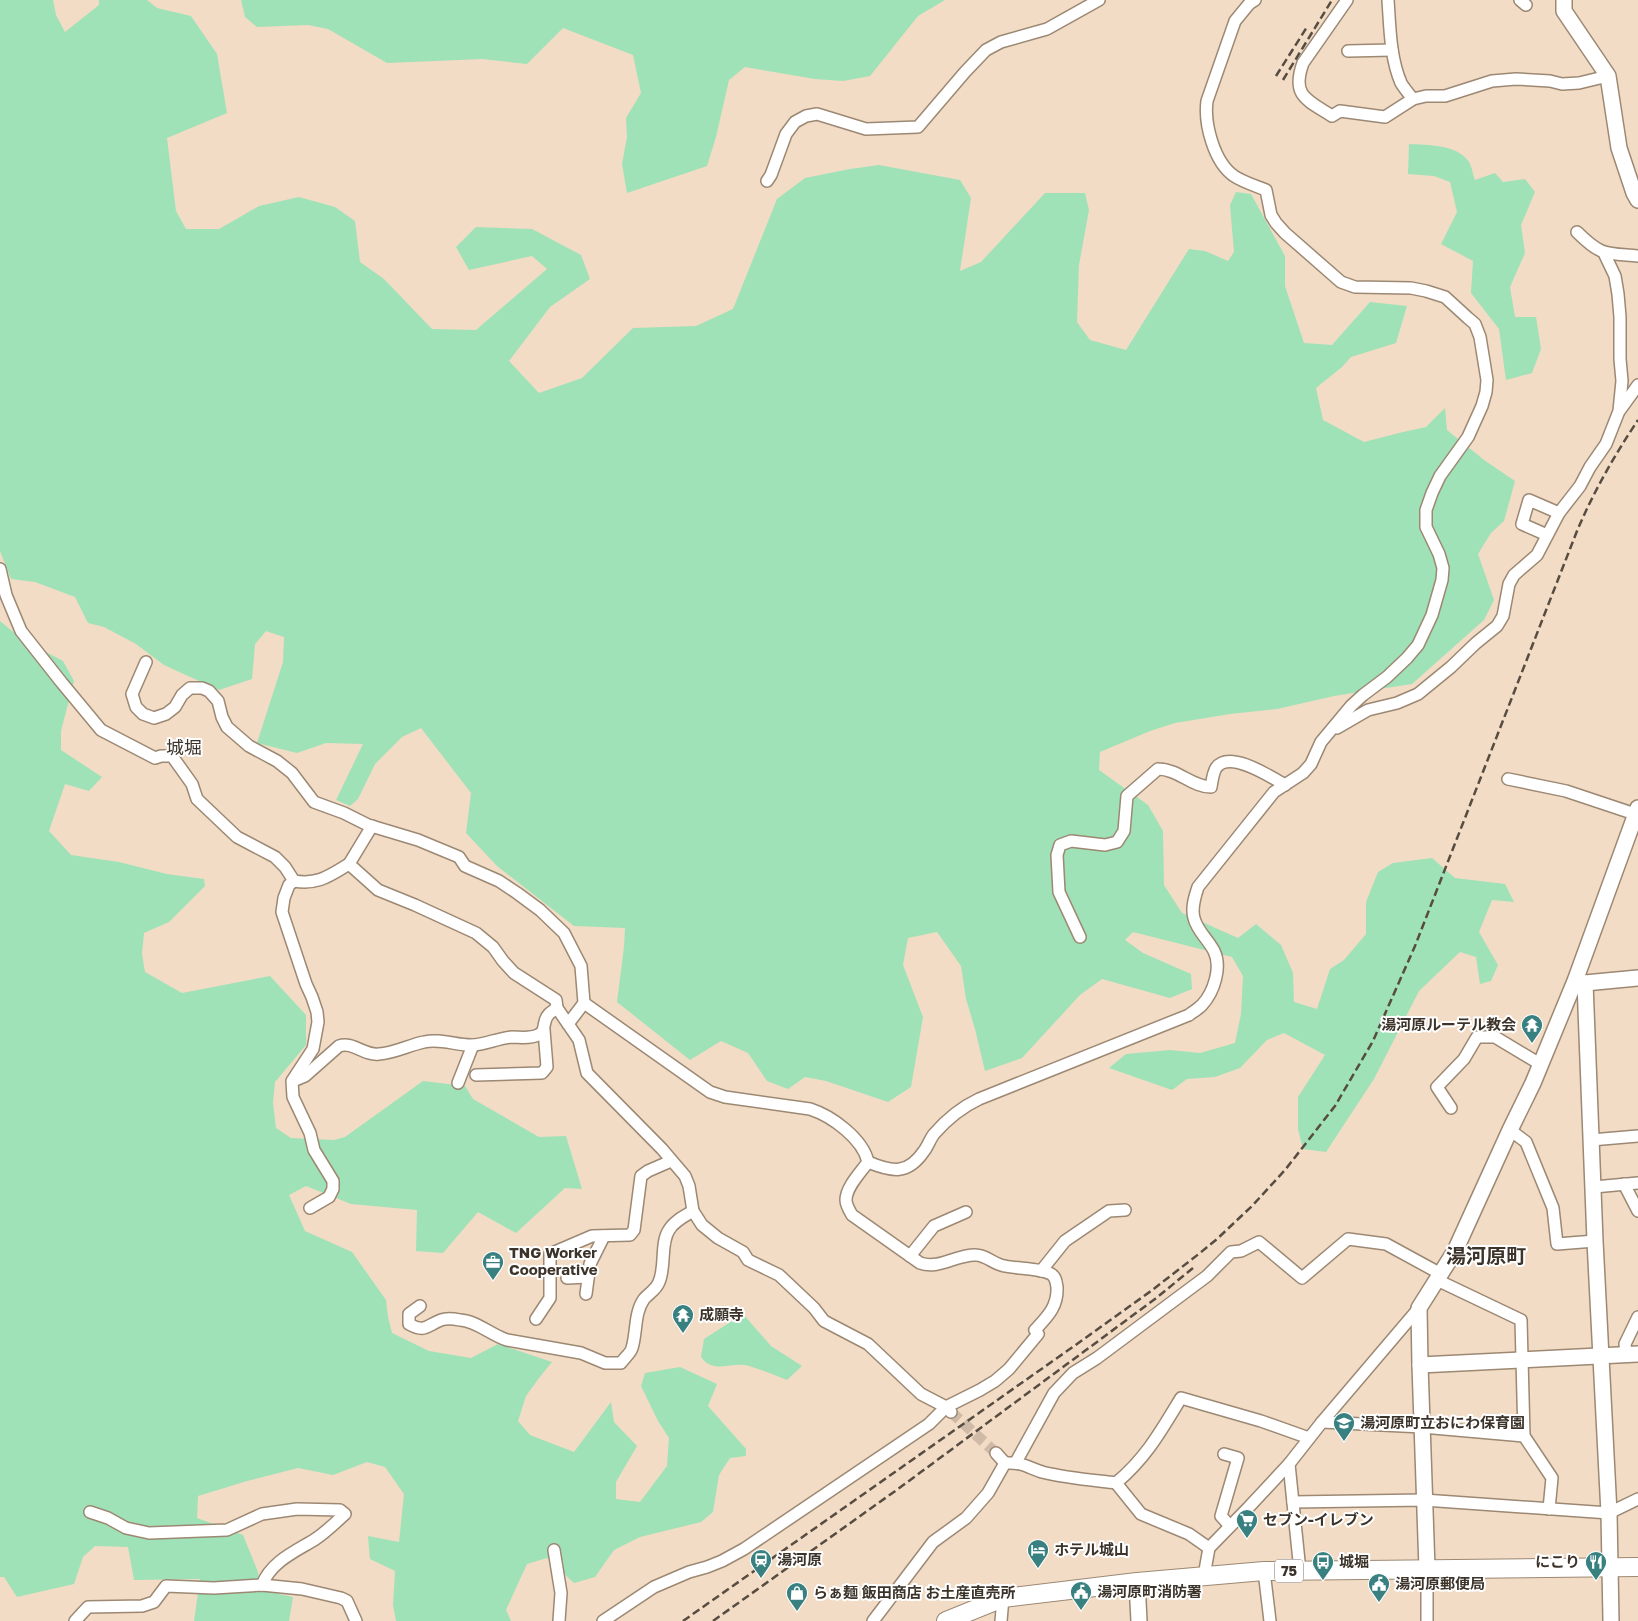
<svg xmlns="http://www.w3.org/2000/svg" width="1638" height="1621" font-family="'Golos Text','Noto Sans JP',sans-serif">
  <rect width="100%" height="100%" fill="#f2dcc5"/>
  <g fill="#9fe2b7">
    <path d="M0,0H53L56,15L65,32L99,5V0H147L157,8L191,16L217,54L227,113L167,138L176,211L186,229H219L259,206L299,197L335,207L355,221L360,262L384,279L432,329L476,330L547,269L532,256L469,270L456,247L476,227L532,229L581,255L590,279L550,307L509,361L539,393L582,378L633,328L696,326L733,309L777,199L805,178L850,169L879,165L960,180L971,198L960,271L981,262L1045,193H1085L1089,210L1079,265L1077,322L1090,340L1126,350L1189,249L1205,251L1228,261L1234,252L1230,205L1236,192L1251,194L1285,256V286L1304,343L1332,345L1370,302L1407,306L1396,343L1351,357L1342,367L1316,388L1323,420L1364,442L1403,432L1426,427L1445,408L1447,430L1484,460L1515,481L1504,521L1491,533L1478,554L1494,600L1484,620L1412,684L1334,696L1277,709L1230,714L1175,723L1150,731L1100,752L1099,770L1148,805L1163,831L1164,885L1182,913L1238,938L1256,924L1281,945L1293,973L1294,1002L1317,1009L1330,969L1344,960L1366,934V902L1378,872L1393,863L1432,858L1455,878L1505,884L1514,902L1492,900L1479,932L1498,965L1491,981L1480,984L1476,957L1460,952L1419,991L1374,1079L1326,1152L1303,1149L1298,1129V1097L1325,1055L1284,1033L1267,1040L1240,1068L1215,1077L1187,1079L1172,1090L1109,1068L1126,1054L1170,1050L1200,1053L1235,1043L1241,1014L1243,976L1232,957L1133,932L1125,940L1143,953L1191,974L1192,989L1170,998L1102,979L1080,995L1022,1058L985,1071L975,1029L966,999L961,966L937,932L908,938L903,965L923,1017L911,1087L888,1102L826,1081L805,1077L788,1089L767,1081L748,1053L721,1041L690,1060L617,1002L624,947L625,928L574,926L497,866L466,833L471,793L421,728L402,737L375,764L358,799L350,806L336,800L363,744L326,743L297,753L257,743L283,662L284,637L266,631L255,644L252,679L219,690L164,665L136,644L104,627L88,623L75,597L35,582L11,579L0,551Z"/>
    <path d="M241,0H945L918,16L870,76L843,81L815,79L745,67L729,80L716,137L707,166L627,193L622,164L627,137L626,118L641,93L633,55L563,28L527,64L482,59L387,63L328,29L308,25L257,27L245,17Z"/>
    <path d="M1409,144C1428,145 1457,144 1469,162C1472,167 1473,175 1475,180L1495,173L1503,182L1525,179L1535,192L1521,225L1525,253L1510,287L1515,317H1536L1541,349L1532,373L1506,380L1499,329L1471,293L1473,261L1441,244L1457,212L1450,182L1434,176L1408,174Z"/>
    <path d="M0,621L23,640L63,661L74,681L61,731V750L102,777L89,791L65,784L49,831L71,855L119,862L167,874L204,879L205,886L169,922L144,933L142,954L145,972L182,993L270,976L306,1015V1045L275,1082L273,1103L276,1128L291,1138L334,1140L345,1137L423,1081L465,1086L473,1099L539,1137L566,1136L582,1189L565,1188L516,1233L478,1212L443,1253L416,1251L417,1210L351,1204L306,1186L289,1195L305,1231L352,1252L386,1300L388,1317L392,1333L429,1351L471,1358L498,1344L552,1362L539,1378L526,1396L518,1421L530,1435L574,1452L611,1402L614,1422L637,1446L616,1482V1499L640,1502L667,1466L669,1438L658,1421L641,1386L645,1373L680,1367L717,1384L708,1406L746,1449V1456L730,1458L719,1475L713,1512L701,1522L640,1537L614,1550L595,1577L574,1583L547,1558L527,1564L506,1610L511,1621H396L393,1605L395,1571L370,1559L368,1536L399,1542L404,1494L385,1467L367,1462L333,1475L298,1468L247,1481L198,1496L197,1518L243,1535L258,1572L260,1590L293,1597L289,1621H194L200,1579L134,1580L128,1547L95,1546L83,1557L74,1584L17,1597L4,1577H0Z"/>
    <path d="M743,1314L771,1346L802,1366L787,1380C775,1375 762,1370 749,1366C732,1361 714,1375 701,1357L704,1339Z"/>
  </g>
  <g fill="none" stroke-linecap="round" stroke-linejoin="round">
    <path stroke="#cebaa6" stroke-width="11" stroke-dasharray="11 5.5" stroke-linecap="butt" d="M951,1412L996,1453"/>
    <g stroke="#9c8873" stroke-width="14">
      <g id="street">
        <path d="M1347,0L1303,63C1291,96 1307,100 1332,116L1340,111L1385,117L1413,99L1426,96H1445L1492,81L1516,79L1550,81L1562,84L1579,83L1608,76"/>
        <path d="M1388,0C1390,28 1390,57 1401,83C1404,88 1409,94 1413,99"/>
        <path d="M1520,0L1526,5"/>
        <path d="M1348,51L1392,50"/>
        <path d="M767,181L771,175L786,134L795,122L806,116L817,114L866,129L918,127L965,72L986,50L1001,42L1047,29L1099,0"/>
        <path d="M1577,232C1601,256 1605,253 1638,256"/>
        <path d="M1620,410L1638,385"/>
        <path d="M1547,535L1522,524L1529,500L1559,513"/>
        <path d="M0,569L6,595L21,631L62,683L101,730L155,758L161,756H172L192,784L197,799L237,837L275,857L285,867L294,881C318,885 329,876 349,864L378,890L415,905L476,933L493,947L503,961L514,973L556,1000L557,1008L579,1040L587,1073L662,1149L685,1176L689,1186L693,1211L702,1225L718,1238L743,1252L748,1260L779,1275L814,1308L824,1321L868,1344L921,1394L946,1407L951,1412"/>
        <path d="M146,662L132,694L136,707L143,714L154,718L166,714L175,707L182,695L190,688H202L209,691L218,701L222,717L227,727L249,746L277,761L292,773L314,802L344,813L368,825L418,840L459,857L465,866L499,881L517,893L540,910L564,933L581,966L584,1003L568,1024"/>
        <path d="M1337,728L1368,710L1397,703L1418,694L1451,667L1476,643L1497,626L1503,616L1509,584L1514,575L1537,555L1559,513L1580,486L1590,467L1606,444L1619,411L1622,381L1620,359V317L1618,294L1615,276L1604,253"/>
        <path d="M1508,779L1566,791L1638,815"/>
        <path d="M349,864L372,826"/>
        <path d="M294,881L289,885L284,898L282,912L306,984L312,997L317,1012L318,1022L313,1049L292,1081L293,1097L310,1133L314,1150L333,1181V1189L329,1197L310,1208"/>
        <path d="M1080,937L1059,892L1057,855L1060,845L1071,841L1105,845L1117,842L1124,831L1127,796L1158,769C1178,769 1192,787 1211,787C1212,781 1213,773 1216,768C1229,749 1271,777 1285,785"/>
        <path d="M584,1003L710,1092L725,1097L810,1109C832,1116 863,1139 868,1162C861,1172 846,1187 846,1200C846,1205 849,1210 852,1215L920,1263C939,1270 957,1254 976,1255C986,1255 995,1265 1005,1266C1018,1269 1040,1268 1051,1274C1056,1277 1056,1282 1057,1287C1058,1307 1047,1317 1035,1330L1038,1334L1009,1369L995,1381L980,1390L946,1407L929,1424L744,1549L722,1561L707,1567L689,1572L654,1587L603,1621"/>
        <path d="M476,1075L542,1073L547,1067L544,1030"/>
        <path d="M293,1081L305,1076L339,1046C353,1041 364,1056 379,1054C395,1053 409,1045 424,1042C441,1038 457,1046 474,1045C486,1044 499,1038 512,1037C520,1037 530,1039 538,1035C545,1031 543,1028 545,1022C546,1015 551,1012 557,1008"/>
        <path d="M458,1083L473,1045"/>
        <path d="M1451,1108L1437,1087L1464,1059L1477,1037H1495L1540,1064"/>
        <path d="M1510,1130L1526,1142L1553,1208L1557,1244L1595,1241"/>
        <path d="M1591,1140L1638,1136"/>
        <path d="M868,1162C892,1172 908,1175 924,1151C928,1146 930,1139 934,1134C947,1119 962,1107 979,1099L1189,1015C1193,1012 1198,1009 1202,1005C1214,992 1222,967 1214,951C1208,939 1197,931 1194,918C1191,908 1195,896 1198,887L1274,792L1303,773L1311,764L1321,742L1351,706L1363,695L1387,677L1407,658L1418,645L1432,615L1442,580L1443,568L1439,554L1426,527V510L1432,493L1440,476L1468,437L1482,406L1486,392L1487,380L1480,337L1475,324L1468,318L1445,297L1426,291L1411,288L1355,287L1341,282L1285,233L1276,223L1271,215L1266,190C1256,186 1243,182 1234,176C1214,162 1204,124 1207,101L1235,21L1249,4L1255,0"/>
        <path d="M1624,1184L1638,1211"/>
        <path d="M1594,1187L1638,1183"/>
        <path d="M910,1256L934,1226L966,1212"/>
        <path d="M1041,1271L1065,1241L1109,1211L1125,1210"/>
        <path d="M567,1278L588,1277"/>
        <path d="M1437,1280L1521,1320L1524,1436L1552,1478L1549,1509"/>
        <path d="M586,1294L590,1264L604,1236"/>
        <path d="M420,1306L409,1314V1324C425,1333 426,1326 441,1320C446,1318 455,1319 460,1320C477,1321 491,1335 507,1340L581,1353L605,1363H621C624,1358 631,1353 632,1348C637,1332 634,1313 644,1299C649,1293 656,1290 659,1282C666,1266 660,1243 669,1230C674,1221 685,1216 693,1211"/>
        <path d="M536,1319L550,1298V1254L592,1236L630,1235L634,1230L641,1176L648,1171L671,1161"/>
        <path d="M1626,1354L1625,1344L1638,1317"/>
        <path d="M1322,1422L1422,1427L1524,1436"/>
        <path d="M996,1453L1005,1463"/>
        <path d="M1224,1454L1238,1458L1221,1516L1230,1526"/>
        <path d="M1016,1462L1054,1393L1073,1373L1097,1358L1207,1276L1231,1252L1241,1251L1259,1242L1302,1278L1348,1239L1386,1244L1441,1274"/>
        <path d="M1005,1463C1022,1462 1027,1467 1042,1472C1066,1478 1091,1480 1116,1483C1146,1458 1161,1431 1181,1398L1261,1421L1309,1438"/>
        <path d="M1289,1464L1300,1571"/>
        <path d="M1116,1483L1141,1514L1189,1534L1209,1548"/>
        <path d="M1293,1502L1424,1500L1609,1513L1638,1499"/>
        <path d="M90,1512L108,1518L126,1528L149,1533L227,1530L262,1514L297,1509L340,1510L345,1514C335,1523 325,1533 314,1540C294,1552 271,1562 262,1585"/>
        <path d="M554,1550L561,1593L559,1621"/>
        <path d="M1427,1569V1621"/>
        <path d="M1264,1571L1270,1621"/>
        <path d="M1204,1576L1209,1548L1248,1508L1289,1464L1322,1422L1419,1308"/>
        <path d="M75,1621L88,1607L142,1606L154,1602L166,1586L214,1588L262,1585L302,1589L341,1598L347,1601L356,1621"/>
        <path d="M873,1621L933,1542L966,1518L988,1493L1005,1463"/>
        <path d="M1001,1621L1003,1598"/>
      </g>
    </g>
    <g stroke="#9c8873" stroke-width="18">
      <g id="secondary">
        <path d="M1564,0V11L1608,76L1619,148L1634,193L1638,200"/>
        <path d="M1576,981L1585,983L1638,978"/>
        <path d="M1585,983L1595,1241L1609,1513L1611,1621"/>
        <path d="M1420,1365L1638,1354"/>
        <path d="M1427,1569L1420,1365L1419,1308L1455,1251L1510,1130L1533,1083L1575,981L1638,808"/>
        <path d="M1137,1582L1139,1621"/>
      </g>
    </g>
    <g stroke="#9c8873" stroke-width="20">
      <path id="primary" d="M946,1621L1003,1598L1137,1582L1264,1571L1638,1567"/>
    </g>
    <use href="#street" stroke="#fff" stroke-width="11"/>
    <use href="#secondary" stroke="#fff" stroke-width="15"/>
    <use href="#primary" stroke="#fff" stroke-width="18"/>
    <g stroke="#574c41" stroke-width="2.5" stroke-dasharray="8 4" stroke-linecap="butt">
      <path d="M1276,76L1307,27"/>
      <path d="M1283,80L1332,0"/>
      <path d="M683,1621L1077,1344L1151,1291L1200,1253L1217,1239L1252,1206L1285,1170L1335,1106L1373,1041L1415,946L1577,531C1594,491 1614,456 1638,420"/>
      <path d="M713,1621L898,1489L1155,1299L1193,1268"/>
    </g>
  </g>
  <defs>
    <g id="temple-pin" transform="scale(1.125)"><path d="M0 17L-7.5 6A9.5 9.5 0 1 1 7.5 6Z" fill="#398180" stroke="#fff"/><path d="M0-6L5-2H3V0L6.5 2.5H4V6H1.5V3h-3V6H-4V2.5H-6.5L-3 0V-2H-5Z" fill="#fff"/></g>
    <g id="office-pin" transform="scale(1.125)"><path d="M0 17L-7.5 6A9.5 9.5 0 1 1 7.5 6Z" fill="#398180" stroke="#fff"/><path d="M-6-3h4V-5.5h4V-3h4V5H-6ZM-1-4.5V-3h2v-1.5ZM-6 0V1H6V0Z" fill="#fff"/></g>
    <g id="school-pin" transform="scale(1.125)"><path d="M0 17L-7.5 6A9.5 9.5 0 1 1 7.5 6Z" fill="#398180" stroke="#fff"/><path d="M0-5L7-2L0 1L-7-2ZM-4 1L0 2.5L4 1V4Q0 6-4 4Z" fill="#fff"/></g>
    <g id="supermarket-pin" transform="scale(1.125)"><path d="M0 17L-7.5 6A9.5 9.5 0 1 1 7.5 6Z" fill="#398180" stroke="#fff"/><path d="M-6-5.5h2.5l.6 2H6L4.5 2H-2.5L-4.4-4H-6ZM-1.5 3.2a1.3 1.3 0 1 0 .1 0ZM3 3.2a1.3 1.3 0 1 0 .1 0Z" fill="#fff"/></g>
    <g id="hotel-pin" transform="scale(1.125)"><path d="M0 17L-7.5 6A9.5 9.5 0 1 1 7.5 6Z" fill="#398180" stroke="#fff"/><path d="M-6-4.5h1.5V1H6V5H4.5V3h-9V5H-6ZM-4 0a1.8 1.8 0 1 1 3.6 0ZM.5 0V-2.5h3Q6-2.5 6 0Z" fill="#fff"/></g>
    <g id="station-pin" transform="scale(1.125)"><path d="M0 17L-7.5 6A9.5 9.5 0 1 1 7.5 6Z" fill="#398180" stroke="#fff"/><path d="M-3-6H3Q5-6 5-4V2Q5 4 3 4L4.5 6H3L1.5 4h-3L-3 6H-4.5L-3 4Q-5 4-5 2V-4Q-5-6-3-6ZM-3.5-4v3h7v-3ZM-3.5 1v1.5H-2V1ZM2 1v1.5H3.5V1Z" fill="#fff"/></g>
    <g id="bus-pin" transform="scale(1.125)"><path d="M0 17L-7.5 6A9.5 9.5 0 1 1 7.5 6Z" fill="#398180" stroke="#fff"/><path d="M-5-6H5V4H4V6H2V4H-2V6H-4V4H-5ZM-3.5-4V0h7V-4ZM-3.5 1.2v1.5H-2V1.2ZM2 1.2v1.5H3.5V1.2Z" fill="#fff"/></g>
    <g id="restaurant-pin" transform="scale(1.125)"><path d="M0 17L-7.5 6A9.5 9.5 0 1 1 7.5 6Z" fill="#398180" stroke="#fff"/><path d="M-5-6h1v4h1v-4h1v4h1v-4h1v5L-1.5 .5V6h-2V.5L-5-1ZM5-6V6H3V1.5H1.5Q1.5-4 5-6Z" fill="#fff"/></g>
    <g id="civic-pin" transform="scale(1.125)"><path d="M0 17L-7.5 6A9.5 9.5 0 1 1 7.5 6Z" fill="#398180" stroke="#fff"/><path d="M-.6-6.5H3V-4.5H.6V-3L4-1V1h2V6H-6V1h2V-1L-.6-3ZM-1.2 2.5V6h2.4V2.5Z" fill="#fff"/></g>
    <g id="shop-pin" transform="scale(1.125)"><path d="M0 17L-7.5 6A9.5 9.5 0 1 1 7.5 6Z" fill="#398180" stroke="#fff"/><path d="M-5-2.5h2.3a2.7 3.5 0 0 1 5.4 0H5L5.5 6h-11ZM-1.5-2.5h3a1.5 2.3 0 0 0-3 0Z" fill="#fff"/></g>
  </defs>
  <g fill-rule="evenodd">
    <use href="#temple-pin" x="1532" y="1025"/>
    <use href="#office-pin" x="493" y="1262"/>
    <use href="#temple-pin" x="683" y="1315"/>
    <use href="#school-pin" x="1344" y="1423"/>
    <use href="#supermarket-pin" x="1247" y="1520"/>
    <use href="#hotel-pin" x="1038" y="1550"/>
    <use href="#station-pin" x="761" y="1560"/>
    <use href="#bus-pin" x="1323" y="1562"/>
    <use href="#restaurant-pin" x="1596" y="1562"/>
    <use href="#civic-pin" x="1379" y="1584"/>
    <use href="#civic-pin" x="1081" y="1592"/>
    <use href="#shop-pin" x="797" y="1593"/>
  </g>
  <g text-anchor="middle" stroke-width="4" stroke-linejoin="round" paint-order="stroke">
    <rect fill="#fff" stroke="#76706a" stroke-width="1" x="1275" y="1559.5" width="28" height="23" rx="4"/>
    <g font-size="14" font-weight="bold" fill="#3c332a">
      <text x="1289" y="1576">75</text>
    </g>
    <g font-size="15" font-weight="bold" fill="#3c332a" stroke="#fff" text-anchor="start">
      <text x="1516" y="1030" text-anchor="end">湯河原ルーテル教会</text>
      <text x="509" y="1258">TNG Worker<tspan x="509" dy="17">Cooperative</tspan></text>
      <text x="699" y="1320">成願寺</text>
      <text x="1360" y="1428">湯河原町立おにわ保育園</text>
      <text x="1263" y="1525">セブン-イレブン</text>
      <text x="1054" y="1555">ホテル城山</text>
      <text x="777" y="1565">湯河原</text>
      <text x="1339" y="1567">城堀</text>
      <text x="1580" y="1567" text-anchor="end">にこり</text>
      <text x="1395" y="1589">湯河原郵便局</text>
      <text x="1097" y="1597">湯河原町消防署</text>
      <text x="813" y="1598">らぁ麺 飯田商店 お土産直売所</text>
    </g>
    <g font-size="18" fill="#3c332a" stroke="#fff">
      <text x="184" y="754">城堀</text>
    </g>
    <g font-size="20" font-weight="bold" fill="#3c332a" stroke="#fff">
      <text x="1486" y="1263">湯河原町</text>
    </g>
  </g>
</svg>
